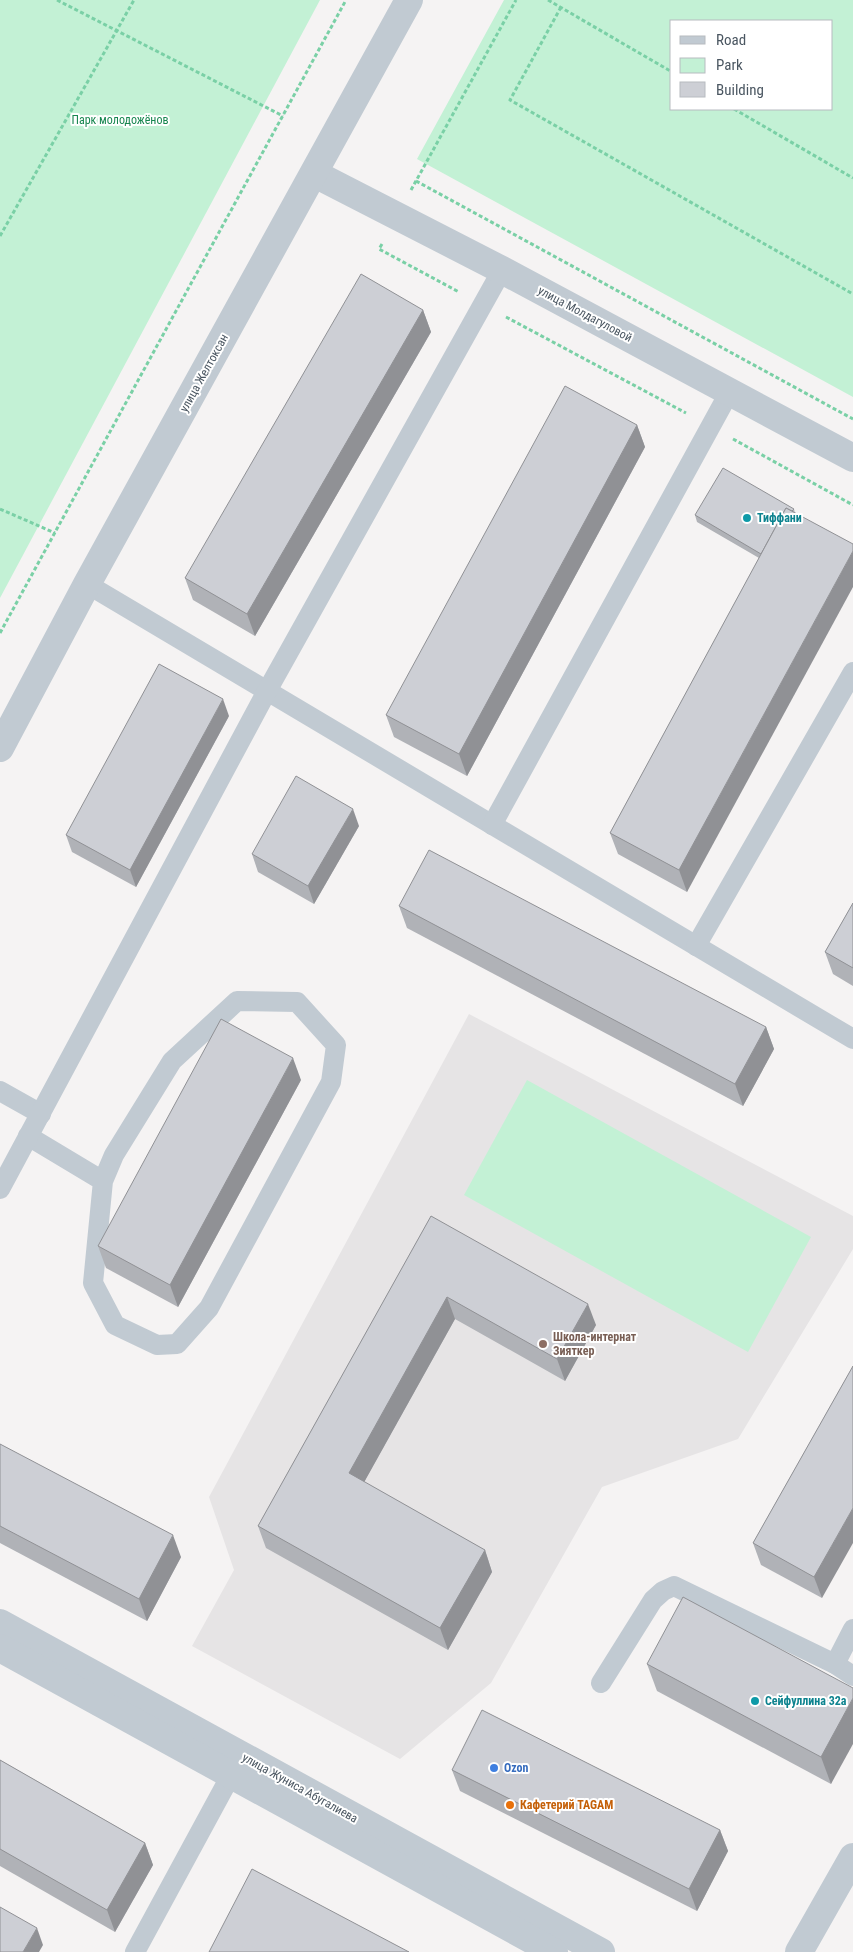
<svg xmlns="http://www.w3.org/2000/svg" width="853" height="1952" font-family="'Roboto Condensed',sans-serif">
  <rect width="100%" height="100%" fill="#f5f3f3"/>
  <path fill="#e6e4e5" d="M469,1014L853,1216V1249L738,1439L602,1487L491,1683L400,1759L192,1646L234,1570L209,1497Z"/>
  <g fill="#c3f1d5" fill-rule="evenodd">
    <path d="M0,0H320L0,598Z"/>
    <path d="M504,0H853V397L417,159ZM832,21V109H672V21Z"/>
    <path d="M527,1080L811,1237L748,1352L464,1195Z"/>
  </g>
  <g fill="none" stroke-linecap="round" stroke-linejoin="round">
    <g stroke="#7ad0a6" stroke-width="3" stroke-dasharray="4 2.5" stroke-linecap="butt">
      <path d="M57,0L283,116"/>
      <path d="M548,0L672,72"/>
      <path d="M561,7L510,100L853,294"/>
      <path d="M734,109L853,178"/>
      <path d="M416,181L853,419"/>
      <path d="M411,190L516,0"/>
      <path d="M0,236L134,0"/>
      <path d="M382,244L379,249L459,292"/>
      <path d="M506,317L686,413"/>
      <path d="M733,439L853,505"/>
      <path d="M0,509L55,533"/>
      <path d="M0,633L346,0"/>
    </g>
    <g stroke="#c1cad2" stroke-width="20">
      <path d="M87,584L853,1039"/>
      <path d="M492,825L730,391"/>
      <path d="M696,946L853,672"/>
      <path d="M0,1091L41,1114"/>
      <path d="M28,1136L103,1181L93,1283L115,1325L157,1345L177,1344L209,1308L331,1082L336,1045L297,1002L237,1001L172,1061L114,1155L103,1181"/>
      <path d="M0,1189L267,691L502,270"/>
      <path d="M853,1629L835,1664L853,1676"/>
      <path d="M601,1683L653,1600L663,1591L674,1586L835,1664"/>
      <path d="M135,1952L231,1775"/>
    </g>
    <path stroke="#c1cad2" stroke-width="28" d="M799,1952L853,1857"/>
    <g stroke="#c1cad2" stroke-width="28">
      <path d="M315,174L502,270L853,458"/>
      <path d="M0,748L87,584L409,0"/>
      <path d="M0,1623L601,1952"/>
      <path d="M0,1648L554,1952"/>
    </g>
  </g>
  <g fill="#b0b2b7">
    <path d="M423,310L431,332L255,636L193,600L185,578Z"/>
    <path d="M637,425L645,447L467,776L394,737L386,715Z"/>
    <path d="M794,509L795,513L687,892L618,854L610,833L759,558L697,522L695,515Z"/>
    <path d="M229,716L136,887L72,852L66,835Z"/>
    <path d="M359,826L314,904L258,872L252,854Z"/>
    <path d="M853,903V986L833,974L825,952Z"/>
    <path d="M399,906L766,1027L774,1049L743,1106L407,928Z"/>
    <path d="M301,1080L178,1307L106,1268L98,1246Z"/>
    <path d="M431,1216L596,1325L565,1381L455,1319L364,1482L485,1550L492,1572L448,1650L266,1548L258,1526Z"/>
    <path d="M853,1366L822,1598L761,1565L753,1543Z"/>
    <path d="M0,1444L181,1557L147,1621L0,1543Z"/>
    <path d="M647,1664L853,1688L831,1784L657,1691Z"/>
    <path d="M0,1760L145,1843L153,1865L115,1932L0,1866Z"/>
    <path d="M452,1770L720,1830L728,1851L697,1911L460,1791Z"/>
  </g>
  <g fill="#909195">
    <path d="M423,310L431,332L255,636L247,614Z"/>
    <path d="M637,425L645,447L467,776L459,754Z"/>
    <path d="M853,551V587L687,892L679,870Z"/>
    <path d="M223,699L229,716L136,887L130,870Z"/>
    <path d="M353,809L359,826L314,904L308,886Z"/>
    <path d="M766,1027L774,1049L743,1106L735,1084Z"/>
    <path d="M293,1058L301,1080L178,1307L170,1285Z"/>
    <path d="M447,1297L455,1319L357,1495L349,1473Z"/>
    <path d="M588,1304L596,1325L565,1381L557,1359Z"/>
    <path d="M853,1508V1543L822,1598L814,1577Z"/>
    <path d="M173,1535L181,1557L147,1621L139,1599Z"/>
    <path d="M485,1550L492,1572L448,1650L440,1628Z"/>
    <path d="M853,1698V1744L831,1784L821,1757Z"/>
    <path d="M720,1830L728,1851L697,1911L689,1889Z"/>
    <path d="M145,1843L153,1865L115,1932L107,1910Z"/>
    <path d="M37,1928L43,1945L39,1952H23Z"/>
  </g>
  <g fill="#cdcfd5" stroke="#909195">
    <path d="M361,274L423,310L247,614L185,578Z"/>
    <path d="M565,386L637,425L459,754L386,715Z"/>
    <path d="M723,468L794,509L792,511L786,508L761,554L695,515Z"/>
    <path d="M786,508L853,544V551L679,870L610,833Z"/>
    <path d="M159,664L223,699L130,870L66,835Z"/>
    <path d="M296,776L353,809L308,886L252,854Z"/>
    <path d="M429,850L766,1027L735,1084L399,906Z"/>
    <path d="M853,903V968L825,952Z"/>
    <path d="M221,1019L293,1058L170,1285L98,1246Z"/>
    <path d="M431,1216L588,1304L557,1359L447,1297L349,1473L485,1550L440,1628L258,1526Z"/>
    <path d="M853,1366V1508L814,1577L753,1543Z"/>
    <path d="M0,1444L173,1535L139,1599L0,1526Z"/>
    <path d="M683,1597L853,1688V1698L821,1757L647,1664Z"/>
    <path d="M482,1710L720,1830L689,1889L452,1770Z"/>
    <path d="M0,1760L145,1843L107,1910L0,1849Z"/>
    <path d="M252,1869L409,1952H209Z"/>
    <path d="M0,1907L37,1928L23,1952H0Z"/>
  </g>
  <g fill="#0f9aa8" stroke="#fff" stroke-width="2">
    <circle cx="747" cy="518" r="5"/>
    <circle cx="755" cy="1701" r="5"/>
  </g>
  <circle fill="#8d6e63" stroke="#fff" stroke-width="2" cx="543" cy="1344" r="5"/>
  <circle fill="#3f7fe0" stroke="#fff" stroke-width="2" cx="494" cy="1768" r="5"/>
  <circle fill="#e8710a" stroke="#fff" stroke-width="2" cx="510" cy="1805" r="5"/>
  <g text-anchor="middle" stroke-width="4" stroke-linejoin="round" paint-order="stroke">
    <g font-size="12" fill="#17864f" stroke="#fff">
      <text x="120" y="124">Парк молодожёнов</text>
    </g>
    <g font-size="12" fill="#4a5661" stroke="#fff">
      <text transform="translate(585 314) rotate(28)" y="4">улица Молдагуловой</text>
      <text transform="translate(204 373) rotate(-61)" y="4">улица Желтоксан</text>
      <text transform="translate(300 1788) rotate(29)" y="4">улица Жуниса Абугалиева</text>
    </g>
    <g font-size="12" font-weight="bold" fill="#0d838f" stroke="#fff" text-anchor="start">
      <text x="757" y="522">Тиффани</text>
      <text x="765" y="1705">Сейфуллина 32а</text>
    </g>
    <g font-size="12" font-weight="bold" fill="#785e54" stroke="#fff" text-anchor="start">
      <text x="553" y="1341">Школа-интернат<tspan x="553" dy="14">Зияткер</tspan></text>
    </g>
    <g font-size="12" font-weight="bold" fill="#366cbe" stroke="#fff" text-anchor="start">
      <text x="504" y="1772">Ozon</text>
    </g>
    <g font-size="12" font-weight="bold" fill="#c56008" stroke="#fff" text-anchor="start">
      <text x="520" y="1809">Кафетерий TAGAM</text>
    </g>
  </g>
  <rect x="670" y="20" width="162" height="90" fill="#ffffff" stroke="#b7bbc0"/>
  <rect x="680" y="36" width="25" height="8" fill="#c1cad2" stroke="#b7bbc0"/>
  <text x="716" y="45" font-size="15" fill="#4a5661">Road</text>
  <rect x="680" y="58" width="25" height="15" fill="#c3f1d5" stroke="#b7bbc0"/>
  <text x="716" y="70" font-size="15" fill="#4a5661">Park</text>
  <rect x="680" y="82" width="25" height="15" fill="#cdcfd5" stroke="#b7bbc0"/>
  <text x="716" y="95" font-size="15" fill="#4a5661">Building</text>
</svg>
